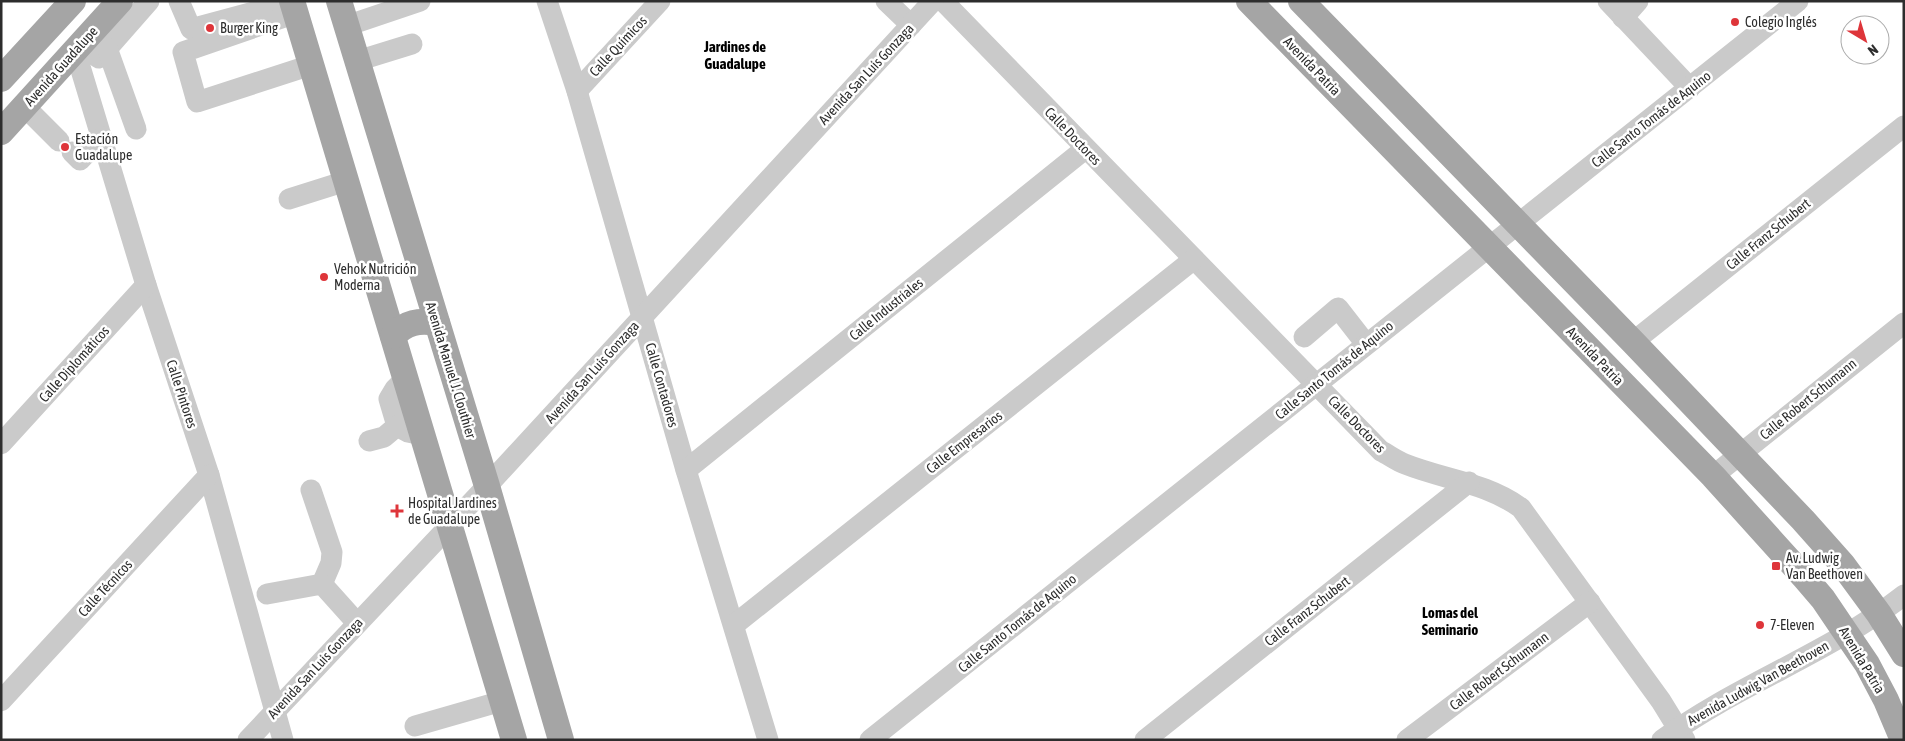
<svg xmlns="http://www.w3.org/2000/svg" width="1905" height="741" font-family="'Asap Condensed',sans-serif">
  <rect width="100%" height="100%" fill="#fff"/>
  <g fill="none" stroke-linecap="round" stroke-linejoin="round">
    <g stroke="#cacaca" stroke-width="21">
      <path d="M179,1L191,29L279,5"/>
      <path d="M547,1L577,91L686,470L768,740"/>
      <path d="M886,1L911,25"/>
      <path d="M943,1L1381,451C1389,455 1397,461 1405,464C1445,480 1485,482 1521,508L1661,701L1685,740"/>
      <path d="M1608,1L1690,88"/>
      <path d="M296,13L183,52L197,102L311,65"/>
      <path d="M1623,18L1638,1"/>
      <path d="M346,26L420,1"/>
      <path d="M80,45L99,58L149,1"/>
      <path d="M107,48L136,129"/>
      <path d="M75,50L146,285L209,475L283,740"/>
      <path d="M357,61L412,44"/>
      <path d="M577,91L660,1"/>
      <path d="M24,106L59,141"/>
      <path d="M72,152L80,160L102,137"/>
      <path d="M289,199L346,181"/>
      <path d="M1304,337L1338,308L1366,344"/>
      <path d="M1633,342L1904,126"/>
      <path d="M406,378L395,389L389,399L397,426L408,432L422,435"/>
      <path d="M369,441L384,437L397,426"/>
      <path d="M1,444L146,285"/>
      <path d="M686,470L1085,149"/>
      <path d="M1713,476L1904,323"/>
      <path d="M311,490L332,552L331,563L322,584"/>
      <path d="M267,594L322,584L357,623"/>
      <path d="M734,625L1194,259"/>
      <path d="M1,701L209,475"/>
      <path d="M415,726L502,701"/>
      <path d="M248,740L487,486L933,1"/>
      <path d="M870,740L1798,1"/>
      <path d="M1145,740L1469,482"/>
      <path d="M1407,740L1590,602"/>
      <path d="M1662,740C1738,684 1830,653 1904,595"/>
    </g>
    <g stroke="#a5a5a5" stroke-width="26">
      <path d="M292,1L514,740"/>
      <path d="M339,1L487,486L561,740"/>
      <path d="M1249,1L1713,476L1805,578L1823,599L1867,664L1886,700L1903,740"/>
      <path d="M1301,1L1633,342L1803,520L1843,565L1879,614L1904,654"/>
      <path d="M1,79L73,1"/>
      <path d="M1,132L120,1"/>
      <path d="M393,336C406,322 419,320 437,323"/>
    </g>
  </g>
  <g fill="#de353a" stroke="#fff" stroke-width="2">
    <circle cx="1735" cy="22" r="5"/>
    <circle cx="210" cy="28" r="5"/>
    <circle cx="65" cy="147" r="5"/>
    <circle cx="324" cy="277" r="5"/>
    <path d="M394.5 503.5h5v5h5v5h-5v5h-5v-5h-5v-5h5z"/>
    <rect x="1771" y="561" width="10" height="10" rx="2.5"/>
    <circle cx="1760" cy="625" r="5"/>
  </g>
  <g text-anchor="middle" stroke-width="5" stroke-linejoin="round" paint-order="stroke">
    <g font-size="14" fill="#2d2d2d" stroke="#fff" text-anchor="start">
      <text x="1745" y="27">Colegio Inglés</text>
      <text x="220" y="33">Burger King</text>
      <text x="75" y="144">Estación<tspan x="75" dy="16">Guadalupe</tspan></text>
      <text x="334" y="274">Vehok Nutrición<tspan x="334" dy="16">Moderna</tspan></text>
      <text x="408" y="508">Hospital Jardines<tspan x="408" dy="16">de Guadalupe</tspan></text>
      <text x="1786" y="563">Av. Ludwig<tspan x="1786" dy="16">Van Beethoven</tspan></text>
      <text x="1770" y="630">7-Eleven</text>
    </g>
    <g font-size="14" fill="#2d2d2d" stroke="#fff">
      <text transform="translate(618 46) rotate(-47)" y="5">Calle Químicos</text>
      <text transform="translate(61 66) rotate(-48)" y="5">Avenida Guadalupe</text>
      <text transform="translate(1312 66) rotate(46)" y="5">Avenida Patria</text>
      <text transform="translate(866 74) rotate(-47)" y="5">Avenida San Luis Gonzaga</text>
      <text transform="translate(1651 119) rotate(-38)" y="5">Calle Santo Tomás de Aquino</text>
      <text transform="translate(1073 136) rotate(46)" y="5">Calle Doctores</text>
      <text transform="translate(1768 234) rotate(-39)" y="5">Calle Franz Schubert</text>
      <text transform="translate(886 309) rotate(-39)" y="5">Calle Industriales</text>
      <text transform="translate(1595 356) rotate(46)" y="5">Avenida Patria</text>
      <text transform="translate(74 364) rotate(-48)" y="5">Calle Diplomáticos</text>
      <text transform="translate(451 370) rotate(73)" y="5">Avenida Manuel J. Clouthier</text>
      <text transform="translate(1334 370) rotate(-39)" y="5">Calle Santo Tomás de Aquino</text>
      <text transform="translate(592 372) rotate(-48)" y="5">Avenida San Luis Gonzaga</text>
      <text transform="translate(662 385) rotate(74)" y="5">Calle Contadores</text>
      <text transform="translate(182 394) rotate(72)" y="5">Calle Pintores</text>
      <text transform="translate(1808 399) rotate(-39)" y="5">Calle Robert Schumann</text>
      <text transform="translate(1357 424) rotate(45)" y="5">Calle Doctores</text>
      <text transform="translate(964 442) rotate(-38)" y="5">Calle Empresarios</text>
      <text transform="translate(105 588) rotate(-47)" y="5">Calle Técnicos</text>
      <text transform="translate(1307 611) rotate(-38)" y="5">Calle Franz Schubert</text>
      <text transform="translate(1017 623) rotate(-39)" y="5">Calle Santo Tomás de Aquino</text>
      <text transform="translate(1862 660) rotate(59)" y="5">Avenida Patria</text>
      <text transform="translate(315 668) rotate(-47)" y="5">Avenida San Luis Gonzaga</text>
      <text transform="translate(1499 671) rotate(-37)" y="5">Calle Robert Schumann</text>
      <text transform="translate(1758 683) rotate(-29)" y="5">Avenida Ludwig Van Beethoven</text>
    </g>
    <g font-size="15" font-weight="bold" fill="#000" stroke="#fff">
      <text x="735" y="52">Jardines de<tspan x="735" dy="17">Guadalupe</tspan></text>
      <text x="1450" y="618">Lomas del<tspan x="1450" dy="17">Seminario</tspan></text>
    </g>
  </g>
  <rect width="1905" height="741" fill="none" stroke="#2d2d2d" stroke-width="5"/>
  <g transform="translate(1865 40) rotate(142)"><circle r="24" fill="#ffffff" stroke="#ababab"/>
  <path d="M0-4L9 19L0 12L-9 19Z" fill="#de353a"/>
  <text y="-8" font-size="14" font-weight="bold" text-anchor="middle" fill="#2d2d2d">N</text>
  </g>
</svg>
